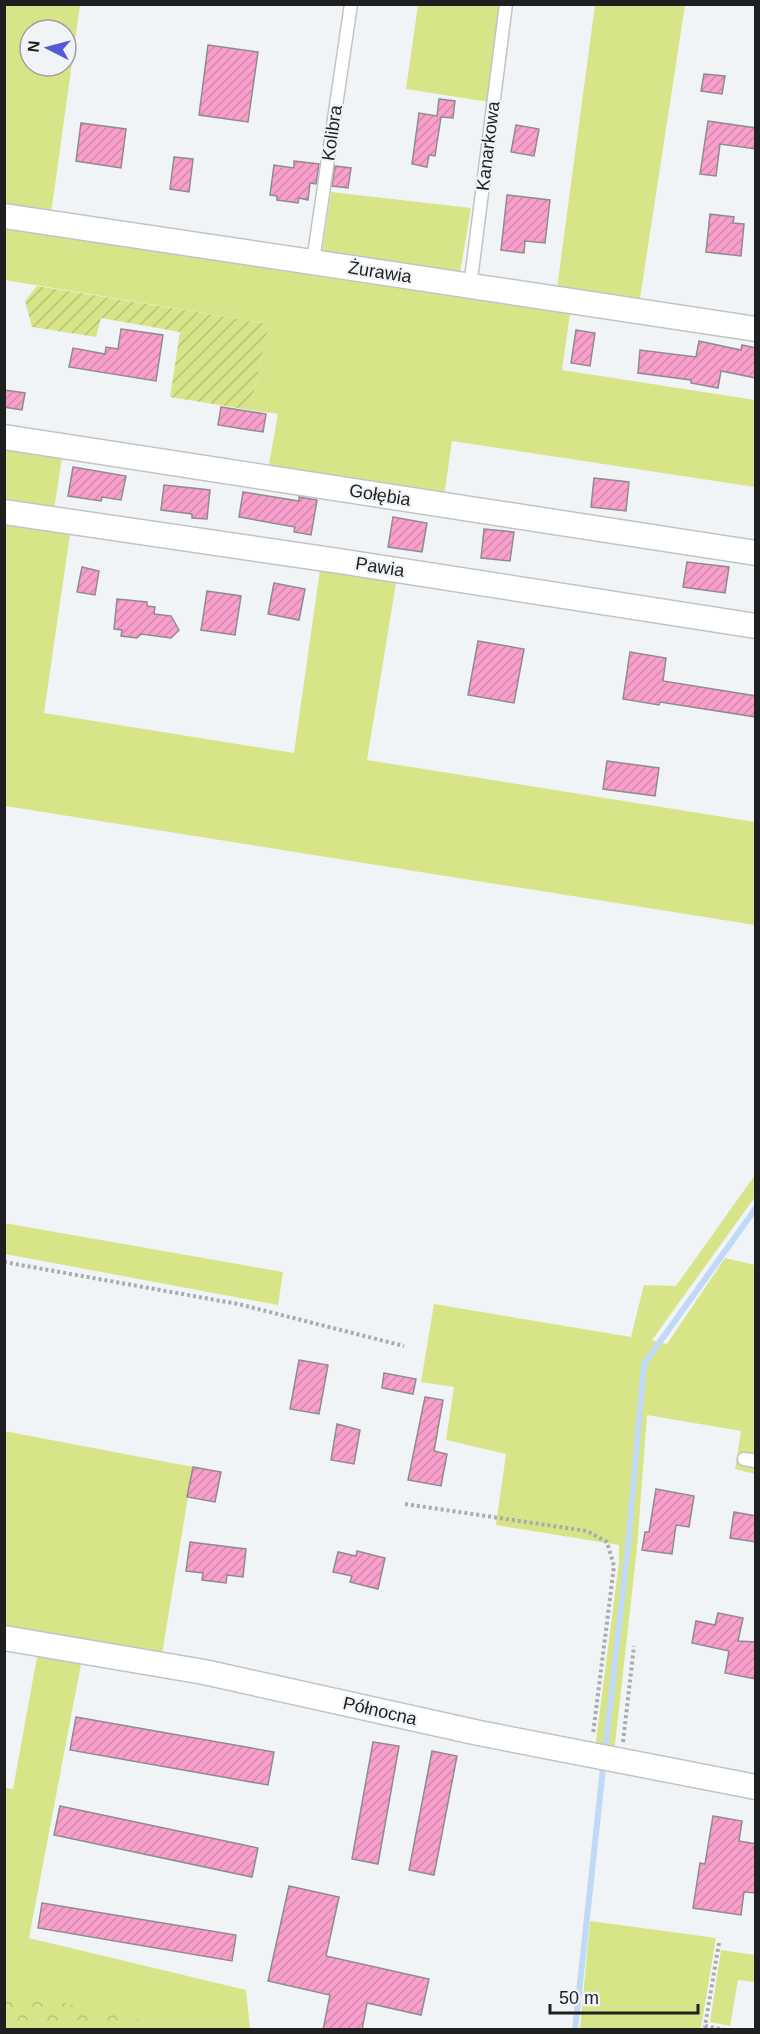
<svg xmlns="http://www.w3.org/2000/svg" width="760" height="2034" font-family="Helvetica,sans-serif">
  <defs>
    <pattern id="park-crowns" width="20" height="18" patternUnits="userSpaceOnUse" patternTransform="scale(1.5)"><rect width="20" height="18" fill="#d8e488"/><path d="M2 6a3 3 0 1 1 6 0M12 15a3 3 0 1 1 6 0" fill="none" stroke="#b9c375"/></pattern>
    <pattern id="garden-furrows" width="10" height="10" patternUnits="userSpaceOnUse" patternTransform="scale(1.5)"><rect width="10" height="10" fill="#d8e488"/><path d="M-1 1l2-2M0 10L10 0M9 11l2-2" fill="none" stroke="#b9c375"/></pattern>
    <pattern id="building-hatch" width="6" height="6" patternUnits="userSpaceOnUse" patternTransform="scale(1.5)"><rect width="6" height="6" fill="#f89fcb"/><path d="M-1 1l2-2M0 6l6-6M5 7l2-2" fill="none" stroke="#d488ae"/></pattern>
  </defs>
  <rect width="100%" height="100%" fill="#f1f4f7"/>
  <g fill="#d8e488" fill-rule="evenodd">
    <path d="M5,5H80L51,214L5,208ZM30,30H66V66H30Z"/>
    <path d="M418,5H502L489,102L406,89Z"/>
    <path d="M595,5H685L639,305L557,288Z"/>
    <path d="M331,192L471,208L460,273L322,253Z"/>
    <path d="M4,223L571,306L562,370L755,400V487L452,441L444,496L268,470L278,414L250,410L269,324L5,280Z"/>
    <path d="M4,442L63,451L54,510L5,502Z"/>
    <path d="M4,521L70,534L44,713L294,753L320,569L396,583L367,760L755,822V925L5,806Z"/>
    <path d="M755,1175V1197L652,1340L667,1344L725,1258L755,1265V1474L735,1469L741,1431L647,1415L637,1548L614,1753L598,1747L596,1741L619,1562V1545L496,1525L506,1454L446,1440L454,1387L421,1382L434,1304L631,1337L644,1285L676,1286Z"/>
    <path d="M4,1223L283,1272L278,1305L5,1254Z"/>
    <path d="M4,1431L193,1467L162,1654L83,1640L81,1664L29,1938L246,1990L250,2029H5V1788L13,1789L41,1635L5,1628Z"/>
    <path d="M590,1921L716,1938L701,2028L705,2029H580Z"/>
    <path d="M721,1950L755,1955V1982L738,1980L730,2026L710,2022Z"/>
  </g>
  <path fill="url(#park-crowns)" d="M5,1990L182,2029H5Z"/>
  <path fill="url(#garden-furrows)" d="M37,286L269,324L250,410L170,397L180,332L101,318L96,337L32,327L25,301Z"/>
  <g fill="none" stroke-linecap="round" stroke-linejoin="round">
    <g stroke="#c0d9f6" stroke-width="6">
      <path d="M606,1743L628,1546L644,1364L756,1208"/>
      <path d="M575,2030L603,1768"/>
    </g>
  </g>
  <g fill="url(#building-hatch)" stroke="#8f8b8d" stroke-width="1.5">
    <path d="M208,45L258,52L248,122L199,115Z"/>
    <path d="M704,74L725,76L722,94L701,91Z"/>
    <path d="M439,99L455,101L453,118L441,117L435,156L429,155L427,167L412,164L419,113L437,116Z"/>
    <path d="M708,121L756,128V149L720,144L716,176L700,174Z"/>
    <path d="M81,123L126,129L121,168L76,161Z"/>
    <path d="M516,125L539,129L534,156L511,152Z"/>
    <path d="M174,157L193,159L189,192L170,189Z"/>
    <path d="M294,161L319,164L316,184L310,183L308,200L299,198L298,203L277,200V196L270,195L274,165L294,168Z"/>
    <path d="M335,166L351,168L348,188L332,186Z"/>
    <path d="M507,195L550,200L545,243L525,241L524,253L501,250Z"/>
    <path d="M710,214L734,217L733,223L744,224L741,256L706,252Z"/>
    <path d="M121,329L163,335L156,381L69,367L73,348L105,354L106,347L118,349Z"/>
    <path d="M576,330L595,333L590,366L571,363Z"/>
    <path d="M699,341L741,350L742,345L756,348V378L721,371L718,388L691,383V380L638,373L640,350L696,357Z"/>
    <path d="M4,390L25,393L22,410L4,407Z"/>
    <path d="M221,407L266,414L263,432L218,425Z"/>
    <path d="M73,467L126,476L121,500L102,497L101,501L68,496Z"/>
    <path d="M594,478L629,482L626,511L591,507Z"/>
    <path d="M164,485L210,490L207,519L192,518V514L161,510Z"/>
    <path d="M243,492L299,501V497L317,500L311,535L294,532L295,527L239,517Z"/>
    <path d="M393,517L427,523L422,552L388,547Z"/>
    <path d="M484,529L514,532L510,561L481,558Z"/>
    <path d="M687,562L729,567L725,593L683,587Z"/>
    <path d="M82,567L99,571L95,595L77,592Z"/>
    <path d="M274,583L305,589L299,620L268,614Z"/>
    <path d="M207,591L241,596L235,635L201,630Z"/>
    <path d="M117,599L147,602V606L155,607L154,614L171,616L179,630L171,638L141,634L137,638L121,636L122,630L114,629Z"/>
    <path d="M478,641L524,649L514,703L468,695Z"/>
    <path d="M630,652L666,658L663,681L756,696V717L660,702L659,705L623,699Z"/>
    <path d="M607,761L659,768L655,796L603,789Z"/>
    <path d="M299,1360L328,1365L319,1414L290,1409Z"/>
    <path d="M384,1373L416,1379L413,1394L382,1388Z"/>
    <path d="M425,1397L443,1400L434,1451L447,1454L441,1486L408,1480Z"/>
    <path d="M337,1424L360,1430L354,1464L331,1460Z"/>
    <path d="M193,1467L221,1472L215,1502L187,1497Z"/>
    <path d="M656,1489L694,1496L689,1527L676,1525L672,1554L642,1550L645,1532H649Z"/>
    <path d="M734,1512L756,1516V1542L730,1538Z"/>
    <path d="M190,1542L246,1549L243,1577L227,1575L226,1583L202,1580L203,1573L186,1571Z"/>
    <path d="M357,1551L385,1558L378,1589L350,1582L352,1576L333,1572L338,1552L356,1556Z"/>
    <path d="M718,1613L743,1618L738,1641L756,1642V1679L725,1673L729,1651L692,1643L696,1621L715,1625Z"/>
    <path d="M76,1717L274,1752L268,1785L70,1750Z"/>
    <path d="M373,1742L399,1746L378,1864L352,1859Z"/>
    <path d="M432,1751L457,1756L434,1875L409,1870Z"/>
    <path d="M60,1806L258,1848L252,1877L54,1835Z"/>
    <path d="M713,1816L742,1821L739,1841L756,1844V1893L744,1892L741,1915L693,1908L700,1863L705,1864Z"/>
    <path d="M289,1886L339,1897L326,1956L429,1979L421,2015L367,2003L362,2030H323L330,1995L268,1981Z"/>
    <path d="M42,1903L236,1935L232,1961L38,1928Z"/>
  </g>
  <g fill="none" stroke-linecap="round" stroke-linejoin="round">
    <g stroke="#c1c4c7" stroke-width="15">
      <g id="service">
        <path d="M313,261L351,4"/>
        <path d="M470,287L506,4"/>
        <path d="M744,1459L756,1461"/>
      </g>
    </g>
    <g stroke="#c1c4c7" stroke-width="27">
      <g id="minor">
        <path d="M4,216C255,253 505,291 756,329"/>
        <path d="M4,437L756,553"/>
        <path d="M4,512L339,561L756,626"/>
        <path d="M4,1638L204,1672L479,1733L756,1787"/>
      </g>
    </g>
    <g stroke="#a9acae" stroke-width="4" stroke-dasharray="3 3" stroke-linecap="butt">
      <path d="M4,1262L238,1304L404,1346"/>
      <path d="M405,1504L587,1531L607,1542L614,1566L593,1734"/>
      <path d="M623,1742L634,1646"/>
      <path d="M719,1943L705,2026L725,2030"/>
    </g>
    <use href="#service" stroke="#fff" stroke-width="12"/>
    <use href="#minor" stroke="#fff" stroke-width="24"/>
  </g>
  <g text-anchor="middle" stroke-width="4.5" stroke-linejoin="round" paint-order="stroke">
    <g font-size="18" fill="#1e1f20" stroke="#f1f4f7">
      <text transform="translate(332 133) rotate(-82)" y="6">Kolibra</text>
      <text transform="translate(488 146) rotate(-83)" y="6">Kanarkowa</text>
      <text transform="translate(380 272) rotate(9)" y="6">Żurawia</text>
      <text transform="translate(380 495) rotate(9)" y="6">Gołębia</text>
      <text transform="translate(380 567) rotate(9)" y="6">Pawia</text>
      <text transform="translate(380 1711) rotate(13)" y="6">Północna</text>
    </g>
  </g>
  <rect width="760" height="2034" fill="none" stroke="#1e1f20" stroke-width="12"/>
  <g transform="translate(48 48) rotate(276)"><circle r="28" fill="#f1f4f7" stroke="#9d9fa1" stroke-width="1.5"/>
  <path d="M0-4.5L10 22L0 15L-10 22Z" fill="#555bd2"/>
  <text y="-9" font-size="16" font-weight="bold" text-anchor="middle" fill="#1e1f20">N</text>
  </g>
  <path d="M550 2004v9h148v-9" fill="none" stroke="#1e1f20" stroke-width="3"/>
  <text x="559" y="2004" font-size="18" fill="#1e1f20" stroke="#f1f4f7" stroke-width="4.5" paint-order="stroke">50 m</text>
</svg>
